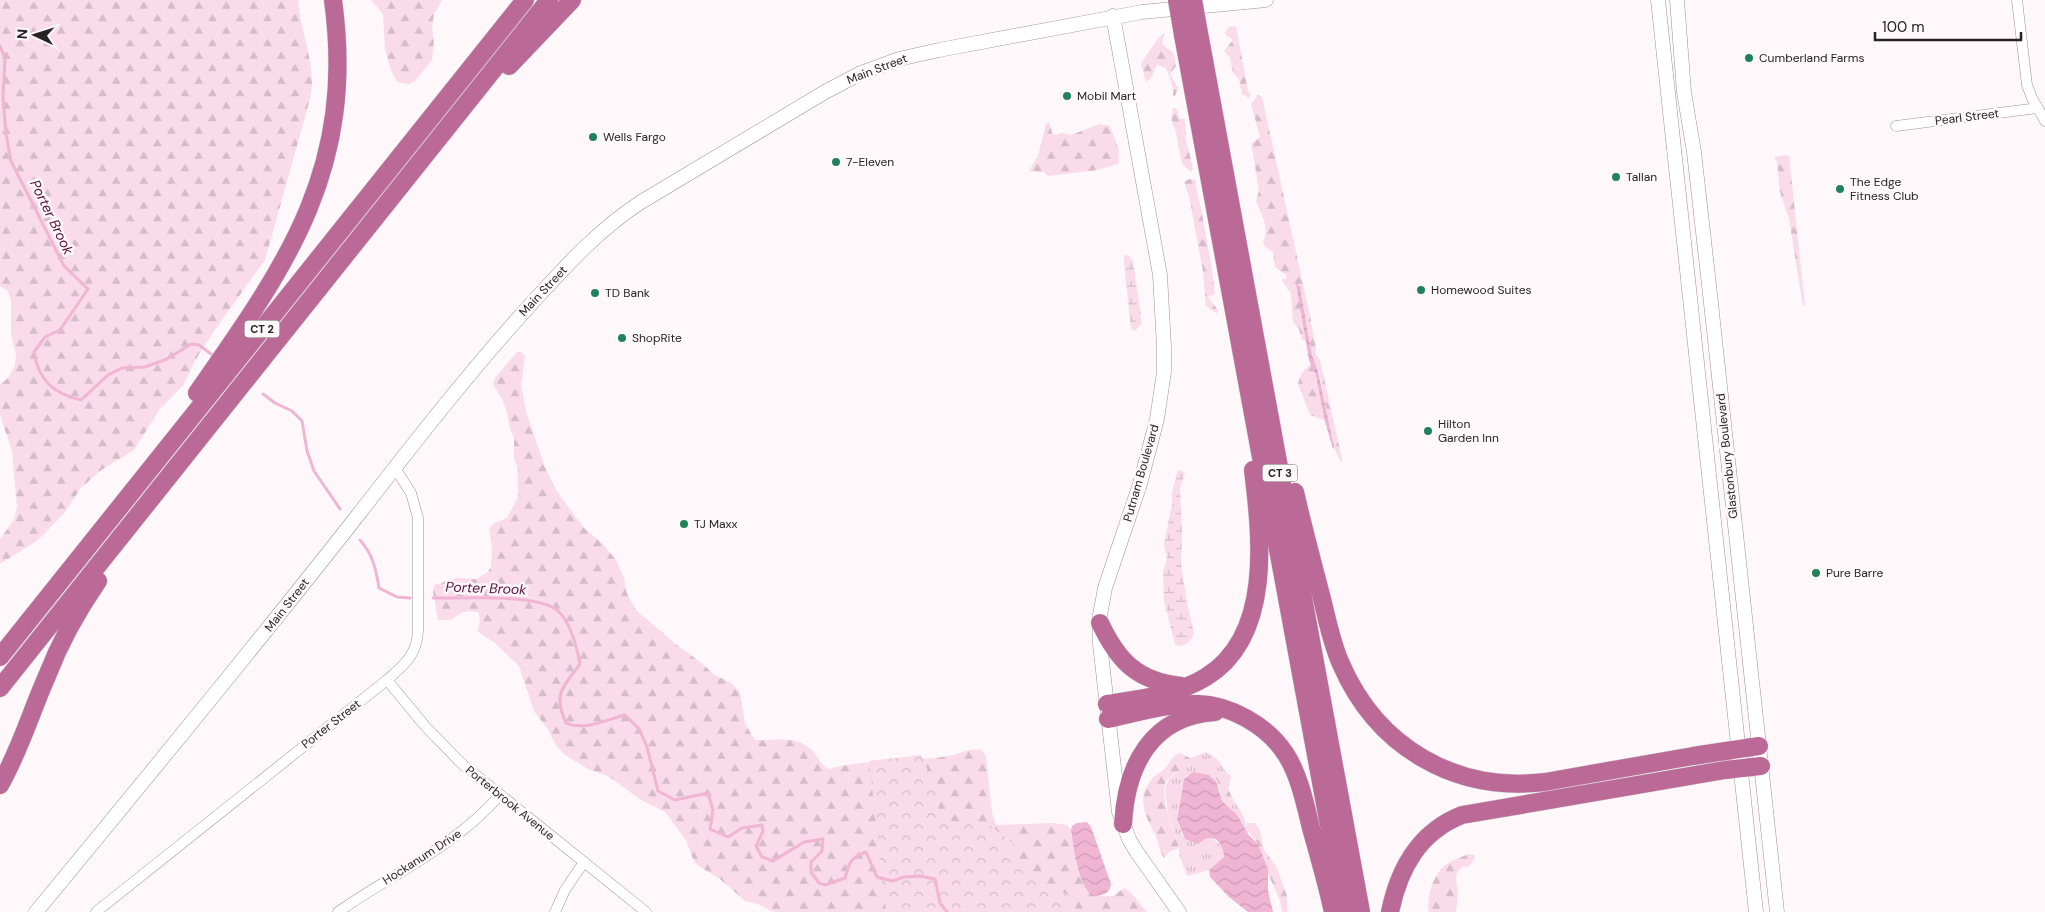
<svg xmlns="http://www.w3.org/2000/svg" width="2045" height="912" font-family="'DM Sans',sans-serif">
  <defs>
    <pattern id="grass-tufts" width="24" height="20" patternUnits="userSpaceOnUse" patternTransform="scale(1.25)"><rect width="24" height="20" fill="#f9dbea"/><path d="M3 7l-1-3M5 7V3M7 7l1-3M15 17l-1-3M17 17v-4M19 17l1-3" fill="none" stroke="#d5bcc9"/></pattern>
    <pattern id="forest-firs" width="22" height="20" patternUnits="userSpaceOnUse" patternTransform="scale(1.25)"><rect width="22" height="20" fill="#f9dbea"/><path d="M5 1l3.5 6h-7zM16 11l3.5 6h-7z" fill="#d5bcc9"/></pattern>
    <pattern id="wetland-marsh" width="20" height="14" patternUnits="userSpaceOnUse" patternTransform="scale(1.25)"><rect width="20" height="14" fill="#f9dbea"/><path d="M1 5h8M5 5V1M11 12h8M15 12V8" fill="none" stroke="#d5bcc9"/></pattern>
    <pattern id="park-crowns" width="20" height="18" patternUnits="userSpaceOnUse" patternTransform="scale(1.25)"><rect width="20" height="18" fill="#f9dbea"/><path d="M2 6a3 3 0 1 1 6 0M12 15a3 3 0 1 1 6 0" fill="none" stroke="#d5bcc9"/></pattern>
    <pattern id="water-waves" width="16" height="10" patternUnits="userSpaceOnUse" patternTransform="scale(1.25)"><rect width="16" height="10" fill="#f1b5d4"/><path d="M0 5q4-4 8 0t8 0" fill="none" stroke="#cf9bb6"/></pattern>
  </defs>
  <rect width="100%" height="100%" fill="#fef8fb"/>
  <g fill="url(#grass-tufts)">
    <path d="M1206,752L1217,759L1226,772L1219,773L1216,776V781L1209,775H1187L1184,779L1177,815L1181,826L1182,836L1200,843L1208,838H1212L1223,848L1224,858L1209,870L1187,876L1179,855V847L1168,814L1165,788L1169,779L1189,763L1190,758Z"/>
    <path d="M1219,784C1221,793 1221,802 1230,805L1235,803C1244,813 1246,823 1248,834L1232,810L1222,801Z"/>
  </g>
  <g fill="url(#forest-firs)">
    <path d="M0,0H298C300,28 312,55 312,83C312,92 309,101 307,110L265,260L212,334L196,359L184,384L160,409L134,450L100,471L81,488L65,512L45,533L35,542L0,564V539L14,520L17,507L12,451L0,415V385L8,378L15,366L16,353L11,335V300L7,290L0,286Z"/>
    <path d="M371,0H442L434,15L432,27L434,40L432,60L415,81L409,84L397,82L391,70L385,50L383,14Z"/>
    <path d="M1236,26L1248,91L1251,95L1249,98L1242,94L1239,79L1233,73L1230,58L1224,51L1233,40L1226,35L1225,32L1229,27Z"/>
    <path d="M1165,33L1162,42C1165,48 1166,47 1171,51C1175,54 1175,62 1176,66L1170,74L1178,88L1175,96L1173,95C1174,86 1169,76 1166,68L1157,65L1151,78L1146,82L1141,63L1159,37Z"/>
    <path d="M1258,95L1262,97L1310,316L1316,349L1315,353L1320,360L1342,459L1341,463L1334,448L1319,371L1312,355L1305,314L1306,341L1302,340L1299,329L1293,322L1291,293L1284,284L1282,279H1286L1287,276L1275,267L1273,252L1265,247L1263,242C1270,228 1261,214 1256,201L1259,191L1252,148L1251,144L1260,137L1251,104Z"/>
    <path d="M1173,108L1177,109L1179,119H1185L1186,139L1193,169L1191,172L1182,164L1176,132L1171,119Z"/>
    <path d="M1049,122L1053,135L1062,133L1071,135L1100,124L1110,126L1119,150L1118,164L1097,170L1048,176L1044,172L1029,171L1038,156L1046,124Z"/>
    <path d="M1785,155L1789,156L1805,305L1803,306L1789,219L1780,192L1777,162L1774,157Z"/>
    <path d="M1189,179L1196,180C1196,194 1201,206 1203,219C1207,244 1213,269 1215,294L1208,297L1217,309V314L1206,306L1203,271L1189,196L1184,182Z"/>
    <path d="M517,352H521L525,356L521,385L526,412L545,467L556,490L583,527L603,544L616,560L624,578L627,594L637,611L677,645L704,665L713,674L731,683L740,692L745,724L755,740C776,741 797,734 813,751C819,758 820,765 829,769C868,758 909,763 948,756C962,754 967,748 982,750L986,756L992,813L996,825L1054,823L1067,825L1071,830L1078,868L1093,896H1113L1124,888L1130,892L1147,912H773L758,904L745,901L720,879L697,865L693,859L686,840L665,812L641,800L608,776L588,769L565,755L556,745L547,728L534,711L519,666L495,643L478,632L480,618L478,612C474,612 469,611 465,612C453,615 457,622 438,620L433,592L434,585L457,578L476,579L488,572L491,566L492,548L489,528L494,523L507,518L518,497V470L514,457V438L510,429L507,412L502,399L493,384L495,378Z"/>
    <path d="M1311,363L1316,376L1324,418L1323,420L1310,415L1298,384L1301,374Z"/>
    <path d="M1180,753L1190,758V762C1184,769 1175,772 1168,779C1156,791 1175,834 1179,847L1178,849L1170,851L1164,858C1159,851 1159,843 1156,836C1146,817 1135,798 1152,779C1155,775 1160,773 1164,769C1170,764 1172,755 1180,753Z"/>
    <path d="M1226,772L1231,776L1228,789L1235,803L1233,805L1226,804L1223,801L1216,778L1217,774Z"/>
    <path d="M1247,823H1255L1260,830L1264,850L1276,866L1287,896V912H1282L1280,900L1269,876L1258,844L1247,829Z"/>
    <path d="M1468,854L1474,855L1475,859L1468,867L1463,866L1457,873L1456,880L1458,892L1456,912H1429C1426,899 1433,876 1443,867C1449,861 1460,858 1468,854Z"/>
  </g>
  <g fill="url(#wetland-marsh)">
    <path d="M1128,255L1133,261L1142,323L1135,331L1131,329L1124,263V256Z"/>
    <path d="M1180,470L1185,473L1180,488L1182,534L1181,563L1187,603L1194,633C1192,640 1186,646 1179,646L1175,644L1164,601L1163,572L1167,559L1164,544L1172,505V494L1177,472Z"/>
  </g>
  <path fill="url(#park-crowns)" d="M921,755L939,796L938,820L991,826L1013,843L1016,867L1047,887L1074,897L1073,907L1082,912H886L869,761Z"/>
  <g fill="url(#water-waves)">
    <path d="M1296,283L1300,287L1301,294L1312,355L1318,371L1334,447L1333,449L1324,418L1316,376L1309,360Z"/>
    <path d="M1193,772L1209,775L1216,781L1222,801L1237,815L1248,834L1258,844L1268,869V891L1273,912H1248L1229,897L1210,877L1209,870L1224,857C1224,850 1219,837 1210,838C1206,838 1201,842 1198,844L1185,839L1177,819L1184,779Z"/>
    <path d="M1087,822L1091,827L1111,884C1109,895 1103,895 1093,896C1078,886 1074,848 1071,830L1072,826L1077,823Z"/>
  </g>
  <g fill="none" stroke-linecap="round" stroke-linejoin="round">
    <g stroke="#f1b5d4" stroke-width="3">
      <path d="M0,46L5,58L3,97L6,134L11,161L64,266L88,289L60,330L45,337L34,352C38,380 54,394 81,400L108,375L122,368L145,367L167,359L191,344L199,345L215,357"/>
      <path d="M263,394L275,403L292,411L302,421L307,451L314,471L340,509"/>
      <path d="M360,540C373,555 376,569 379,588L397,597L410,598"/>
      <path d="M433,598C462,599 538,593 558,611C571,623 577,648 580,664C562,688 553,694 566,723C584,731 606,720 625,715L639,729L647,747L658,791L675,800L708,793L713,810L710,829L728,837L742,828L762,825L763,831L756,846L762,857L773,861L804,842L823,839L822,851L811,862V872L819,883L825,885L845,878C849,863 851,857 866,852L877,877L892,881L904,877L920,876L935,879L940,903L947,912"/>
    </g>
    <g stroke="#9e9197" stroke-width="11">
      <g id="street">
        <path d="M2017,0L2027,85L2032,98L2045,121"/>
        <path d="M1896,126L2038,108"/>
        <path d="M387,680L425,726L461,763L646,912"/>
        <path d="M96,912L387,680C404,665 417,655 418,631V518L411,493L395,468"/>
        <path d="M338,912C392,874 456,846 500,795"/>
        <path d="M555,912L565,890L584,862"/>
      </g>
    </g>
    <g stroke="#9e9197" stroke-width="15">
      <g id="secondary">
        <path d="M1658,0L1756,912"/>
        <path d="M1677,0L1684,92L1694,152L1709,285L1777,912"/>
        <path d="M1113,16L1160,275L1164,347V372L1157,419L1140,484L1105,588L1100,615V644L1119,812L1129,839L1136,851L1179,912"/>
        <path d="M36,912C145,780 253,649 358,515C414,443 470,371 531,304C565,267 598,230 641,202L825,92L861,73L899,59L939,50L1142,12L1266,0"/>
      </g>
    </g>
    <g stroke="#d8d7d8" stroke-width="19">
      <g id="highway">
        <path d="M1199,33L1361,912"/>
        <path d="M1183,35L1345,912"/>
        <path d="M509,66L572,0"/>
        <path d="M197,393C288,263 356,168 333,0"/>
        <path d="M1295,492C1303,527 1312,561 1321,595C1327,618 1331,642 1341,664C1377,747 1455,793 1545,782L1693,756L1759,746"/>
        <path d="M1100,623C1118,661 1137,681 1181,686"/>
        <path d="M0,657L525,0"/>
        <path d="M0,688L549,0"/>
        <path d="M1107,704C1139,699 1177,695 1206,677C1273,636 1261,536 1253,470"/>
        <path d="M1108,719C1137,713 1168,703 1198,704C1231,705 1267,726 1285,753C1299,774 1305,803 1311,828C1319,856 1327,884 1333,912"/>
        <path d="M0,785C20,750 31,712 47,676C60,642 78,610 98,581"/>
        <path d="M1123,824C1126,766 1151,716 1215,712"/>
        <path d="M1390,912C1399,868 1419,832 1462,815L1725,770L1761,766"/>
      </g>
    </g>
    <use href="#street" stroke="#fff" stroke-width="10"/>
    <use href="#secondary" stroke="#fff" stroke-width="14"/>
    <use href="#highway" stroke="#bb6a97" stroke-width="18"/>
    <g stroke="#d8d7d8" stroke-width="19" stroke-linecap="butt">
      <g id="highway-bridge">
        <path d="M1177,0L1183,35"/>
        <path d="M1193,0L1199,33"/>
      </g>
    </g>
    <use href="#highway-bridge" stroke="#bb6a97" stroke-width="18"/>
  </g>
  <g fill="#20825a" stroke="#fef8fb" stroke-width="2">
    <circle cx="1749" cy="58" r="5"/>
    <circle cx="1067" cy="96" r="5"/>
    <circle cx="593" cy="137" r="5"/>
    <circle cx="836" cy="162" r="5"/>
    <circle cx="1616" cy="177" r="5"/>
    <circle cx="1840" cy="189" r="5"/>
    <circle cx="1421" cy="290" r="5"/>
    <circle cx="595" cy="293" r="5"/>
    <circle cx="622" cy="338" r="5"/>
    <circle cx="1428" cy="431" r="5"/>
    <circle cx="684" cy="524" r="5"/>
    <circle cx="1816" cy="573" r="5"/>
  </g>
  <g text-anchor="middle" stroke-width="5" stroke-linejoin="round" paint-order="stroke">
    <g fill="#fef8fb" stroke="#686264" stroke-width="1">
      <rect x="244.5" y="320.5" width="35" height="17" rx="4"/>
      <rect x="1262.5" y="464.5" width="35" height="17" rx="4"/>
    </g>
    <g font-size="11" font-weight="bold" fill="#272224">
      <text x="262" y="333">CT 2</text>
      <text x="1280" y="477">CT 3</text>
    </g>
    <g font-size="12" fill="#272224" stroke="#fef8fb" text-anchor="start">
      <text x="1759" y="62">Cumberland Farms</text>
      <text x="1077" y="100">Mobil Mart</text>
      <text x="603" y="141">Wells Fargo</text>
      <text x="846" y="166">7-Eleven</text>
      <text x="1626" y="181">Tallan</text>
      <text x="1850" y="186">The Edge<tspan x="1850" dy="14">Fitness Club</tspan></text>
      <text x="1431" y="294">Homewood Suites</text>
      <text x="605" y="297">TD Bank</text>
      <text x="632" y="342">ShopRite</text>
      <text x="1438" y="428">Hilton<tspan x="1438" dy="14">Garden Inn</tspan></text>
      <text x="694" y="528">TJ Maxx</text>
      <text x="1826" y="577">Pure Barre</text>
    </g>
    <g font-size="12" fill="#272224" stroke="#fef8fb">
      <text transform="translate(877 69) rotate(-21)" y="4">Main Street</text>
      <text transform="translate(1967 117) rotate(-7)" y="4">Pearl Street</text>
      <text transform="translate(543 291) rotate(-47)" y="4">Main Street</text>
      <text transform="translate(1727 456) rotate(-96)" y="4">Glastonbury Boulevard</text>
      <text transform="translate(1141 473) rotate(-74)" y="4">Putnam Boulevard</text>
      <text transform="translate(287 605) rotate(-52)" y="4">Main Street</text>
      <text transform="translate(331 724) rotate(-38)" y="4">Porter Street</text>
      <text transform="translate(510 803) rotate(39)" y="4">Porterbrook Avenue</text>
      <text transform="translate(422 857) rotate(-33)" y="4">Hockanum Drive</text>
    </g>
    <g font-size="14" font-style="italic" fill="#56113d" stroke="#fef8fb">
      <text transform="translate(52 217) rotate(64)" y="5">Porter Brook</text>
      <text transform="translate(486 588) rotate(2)" y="5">Porter Brook</text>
    </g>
  </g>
  <g transform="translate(35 35) rotate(274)" stroke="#fef8fb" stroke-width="4" paint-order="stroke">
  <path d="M0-4L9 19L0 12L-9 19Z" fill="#272224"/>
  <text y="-8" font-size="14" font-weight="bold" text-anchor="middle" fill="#272224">N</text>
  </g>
  <path d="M1875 32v8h146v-8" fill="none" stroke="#272224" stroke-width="2.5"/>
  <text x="1882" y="32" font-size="15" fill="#272224" stroke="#fef8fb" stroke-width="4" paint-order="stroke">100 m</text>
</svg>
